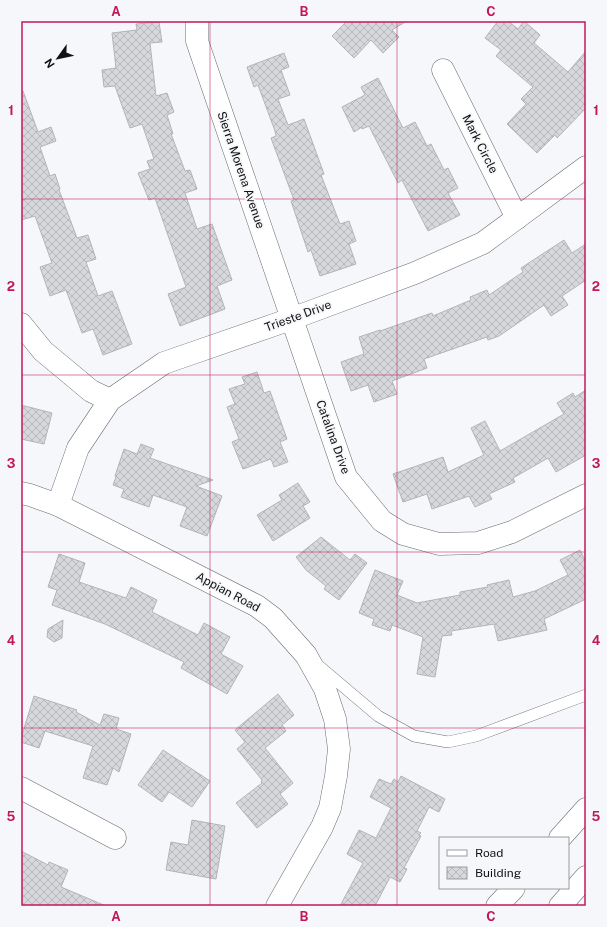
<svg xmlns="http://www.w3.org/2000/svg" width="607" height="927" font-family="'Public Sans',sans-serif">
  <defs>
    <pattern id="building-cross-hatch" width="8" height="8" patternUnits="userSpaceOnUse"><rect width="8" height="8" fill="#d7d8dc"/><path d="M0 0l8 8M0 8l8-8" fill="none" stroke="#b8b8bc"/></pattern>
  </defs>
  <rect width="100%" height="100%" fill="#f6f7fa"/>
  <g fill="url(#building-cross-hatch)" stroke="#b3b4b7">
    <path d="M347,21H407L392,30L399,37L383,53L371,40L354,58L332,36Z"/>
    <path d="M498,21H508L518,29L524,21L540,35L534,43L568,72L586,51V108L557,138L555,135L537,153L507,124L526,104L521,99L533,87L496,56L501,50L485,38Z"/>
    <path d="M159,22L162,42L150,43L156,96L167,93L174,112L167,115L173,134H171L185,171L190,170L197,189L185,193L197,229L212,224L232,280L217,286L225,309L180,326L168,294L186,287L155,198L149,200L138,173L150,169L147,161L154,159L142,124L130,128L115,86L104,87L102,70L116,68L112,33L137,30L136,24Z"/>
    <path d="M284,53L289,67L281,70L290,95L278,99L288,125L304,119L324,174L321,175L340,224L349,221L356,241L349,244L356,264L320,276L311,250L308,252L291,201L294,200L271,138L276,136L275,131L258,85L254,87L247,67Z"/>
    <path d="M378,78L403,128L415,122L427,146L431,144L444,170L448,168L458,188L448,193L460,215L428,231L402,180L398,183L369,126L362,129V127L354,132L342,107L365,95L361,87Z"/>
    <path d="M21,91H23L38,132L51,127L56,141L40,147L50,176L55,174L60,189L59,190L77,238L88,235L96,259L86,262L98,296L112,291L132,344L103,355L93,329L82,333L66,290L50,296L40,267L52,263L35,216L21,220Z"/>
    <path d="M564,240L572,253L586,244V280L562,296L568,305L551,316L544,305L499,336L488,340L487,337L424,359L427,368L392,381L397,394L374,402L368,385L351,391L341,362L364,354L359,337L380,330V331L432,313L433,316L471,300L470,297L487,290L489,295L523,272L521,268Z"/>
    <path d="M257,372L264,393L270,391L277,411L287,439L280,442L288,462L274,467L271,459L243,469L232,442L239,439L227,407L235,404L229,389L245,384L242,377Z"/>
    <path d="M586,390V455L556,472L548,458L513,478L515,482L489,494L492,499L475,507L469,496L432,509L427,494L403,502L393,474L443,457L448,472L484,455L471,428L485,421L500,451L564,414L557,403L573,393L575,397Z"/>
    <path d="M21,405L52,413L44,444L21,439Z"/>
    <path d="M141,444L154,449L150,458L213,480L196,486L222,496L207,536L180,526L187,507L153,495L149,507L121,497L124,489L113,485L116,477L115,476L124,449L137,454Z"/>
    <path d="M298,483L310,502L303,506L310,518L273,541L257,515L282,500L279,495Z"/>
    <path d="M321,537L350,560L355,554L367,563L339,600L324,589L326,586L306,570L296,557Z"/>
    <path d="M580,550L586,562V599L544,619L547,630L498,641L494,624L451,631L452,635L442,636L435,677L417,674L423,637L392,625L390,631L372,625L374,619L359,613L375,570L403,581L397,595L417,603L460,595V592L488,587L487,585L509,580L513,597L535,591L568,575L560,560Z"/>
    <path d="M59,554L85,563L79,582L126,598L131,587L157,600L152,612L198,635L204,623L230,637L221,654L243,666L227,694L181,668L184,662L105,624L52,605L57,590L48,587Z"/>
    <path d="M63,620L62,638L54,642L47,637L48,629Z"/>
    <path d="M278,694L294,715L282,725L286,731L265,748L293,783L280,794L288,804L257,828L236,803L262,783L261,782L262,780L237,749L245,742L235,730Z"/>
    <path d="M34,696L77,710L76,712L100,725L104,714L119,718L116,729L131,734L119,772L113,768L107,785L83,778L93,746L45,731L39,748L21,742V738Z"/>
    <path d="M163,750L210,781L192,807L169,792L162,802L138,785Z"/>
    <path d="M401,776L445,799L439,812L429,807L417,831L421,833L419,835L421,836L404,868L407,869L400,882L390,877L375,906H340L363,863L347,854L359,830L376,838L391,808L370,797L379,779L391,784L394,779L398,782Z"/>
    <path d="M192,820L225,826L216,879L166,870L171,842L188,845Z"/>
    <path d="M21,851L48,865L49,862L68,870L61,887L106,906H21Z"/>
  </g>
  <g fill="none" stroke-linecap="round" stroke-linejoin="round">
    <g stroke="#6a6b6e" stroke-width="12">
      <path id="service" d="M319,666L378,716L414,736L448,742L476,736L586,695"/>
    </g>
    <g stroke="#6a6b6e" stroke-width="23">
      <g id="minor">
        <path d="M197,21V41L346,477L382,521L403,534L439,544L478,543L512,532L586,495"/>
        <path d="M443,70L517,218"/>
        <path d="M21,324L43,351L91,391L110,400"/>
        <path d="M21,493L30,495L58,505L257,606L273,618L306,655L325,689L335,719L339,749L336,776L330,808L322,827L277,906"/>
        <path d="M58,505L78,448L110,400L164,363L291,319L415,273L483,243L586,167"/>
        <path d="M21,788L115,838"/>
      </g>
    </g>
    <g stroke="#6a6b6e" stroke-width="23">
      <g id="primary">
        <path d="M560,838L586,809"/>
        <path d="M497,906L514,888"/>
        <path d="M560,906L586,877"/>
      </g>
    </g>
    <use href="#service" stroke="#fff" stroke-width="11"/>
    <use href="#minor" stroke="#fff" stroke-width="22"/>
    <use href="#primary" stroke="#fff" stroke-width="22"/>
  </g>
  <path fill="none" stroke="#c2185b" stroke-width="1" stroke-opacity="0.55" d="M210,21V906M397,21V906M21,199H586M21,375H586M21,552H586M21,728H586"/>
  <g text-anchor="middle" stroke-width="3.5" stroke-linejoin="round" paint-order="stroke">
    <g font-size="12" fill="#111112" stroke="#f6f7fa">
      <text transform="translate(480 144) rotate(63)" y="4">Mark Circle</text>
      <text transform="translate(241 170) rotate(71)" y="4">Sierra Morena Avenue</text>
      <text transform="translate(298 316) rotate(-20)" y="4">Trieste Drive</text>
      <text transform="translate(333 437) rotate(70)" y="4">Catalina Drive</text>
      <text transform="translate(228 592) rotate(28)" y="4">Appian Road</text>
    </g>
  </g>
  <rect width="607" height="927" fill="none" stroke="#f6f7fa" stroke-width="44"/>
  <rect x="439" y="837" width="130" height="52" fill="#f6f7fa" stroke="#9a9b9d"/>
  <rect x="447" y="850" width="20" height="6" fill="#ffffff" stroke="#9a9b9d"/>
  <text x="475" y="857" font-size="12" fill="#111112">Road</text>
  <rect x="447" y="867" width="20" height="12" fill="url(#building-cross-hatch)" stroke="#9a9b9d"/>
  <text x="475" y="877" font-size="12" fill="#111112">Building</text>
  <g transform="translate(58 58) rotate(237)" stroke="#f6f7fa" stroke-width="3" paint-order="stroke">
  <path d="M0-3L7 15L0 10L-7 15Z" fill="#111112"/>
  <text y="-6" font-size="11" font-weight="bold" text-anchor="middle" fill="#111112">N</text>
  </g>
  <rect x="22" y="22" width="563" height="883" fill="none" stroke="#c2185b" stroke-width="1.5"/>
  <g font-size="13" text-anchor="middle" font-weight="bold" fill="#c2185b">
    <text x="116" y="16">A</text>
    <text x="304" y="16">B</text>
    <text x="491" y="16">C</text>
    <text x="11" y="115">1</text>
    <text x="596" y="115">1</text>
    <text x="11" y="291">2</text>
    <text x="596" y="291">2</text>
    <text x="11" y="468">3</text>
    <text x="596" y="468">3</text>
    <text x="11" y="645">4</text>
    <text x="596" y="645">4</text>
    <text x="11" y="821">5</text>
    <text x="596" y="821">5</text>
    <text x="116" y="921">A</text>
    <text x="304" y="921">B</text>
    <text x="491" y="921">C</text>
  </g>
</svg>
